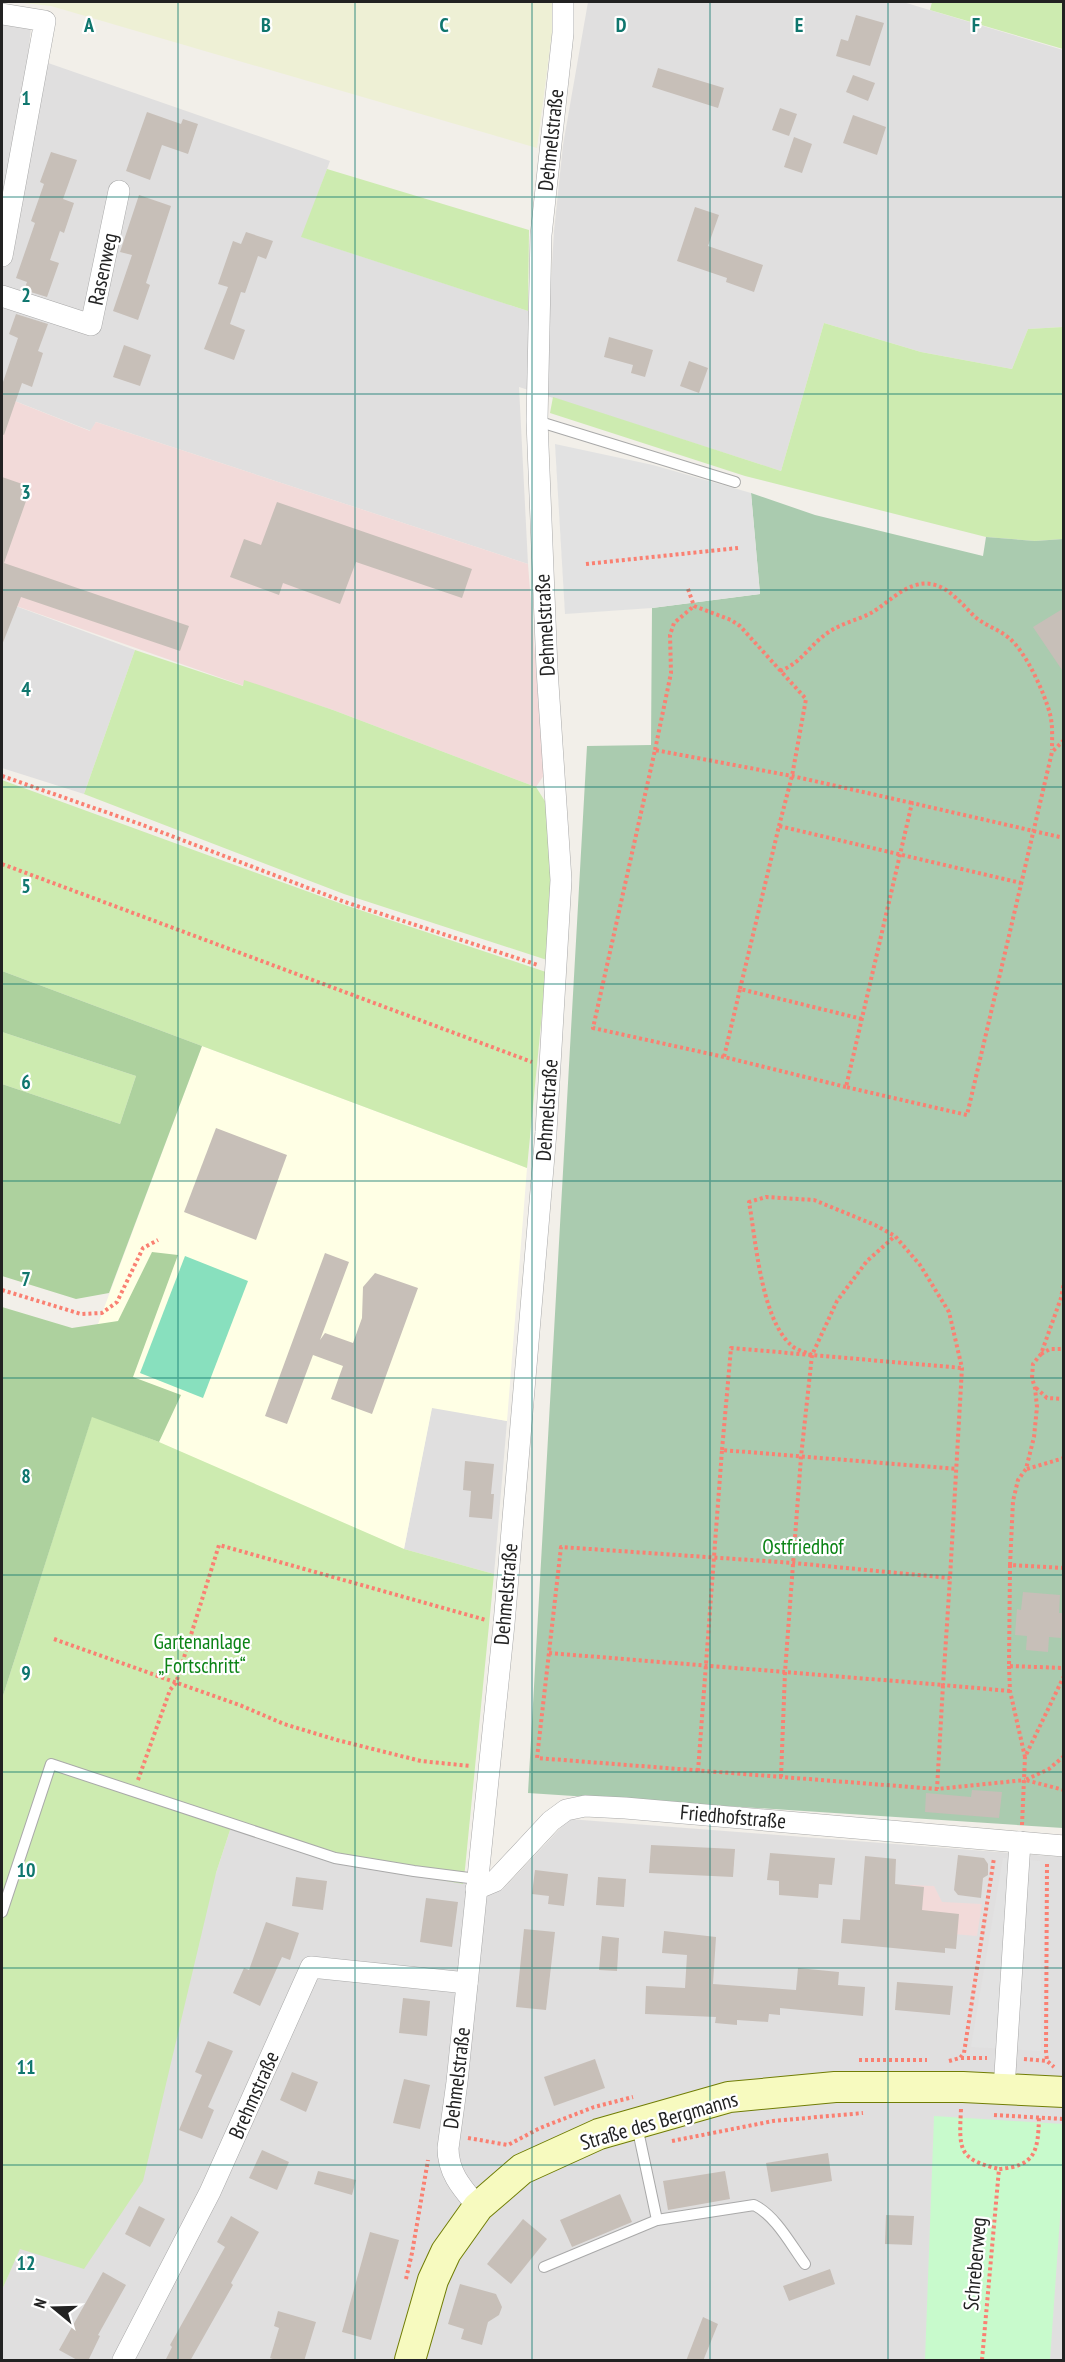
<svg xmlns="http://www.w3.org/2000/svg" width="1065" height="2362" font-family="'PT Sans Narrow',sans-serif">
  <rect width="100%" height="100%" fill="#f2efe9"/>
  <g fill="#e0dfdf">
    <path d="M588,2H903L1063,50V327L1028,329L1012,369L921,352L824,323L781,471L519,387L528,564L96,422L91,431L2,396V24L31,28L28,56L330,161L302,237L528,311L549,316L554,231L563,145Z"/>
    <path d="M2,601L135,650L84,794L2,768Z"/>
    <path d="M432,1407L507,1421L494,1574L404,1549Z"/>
    <path d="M569,1819L1063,1857V2360H2V2290L20,2248L216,1873L231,1827L334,1861L502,1890Z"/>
  </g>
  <g fill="#f2dad9">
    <path d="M2,396L90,431L96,422L528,564L544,775L536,787L333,710L244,681V686L2,601Z"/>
    <path d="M910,1885L934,1886L942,1902L982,1904L977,1936L905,1930Z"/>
  </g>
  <path fill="#ffffe5" d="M202,1046L527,1168L507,1421L432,1408L404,1549L67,1407Z"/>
  <path fill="#eef0d5" d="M14,2H556L537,148L51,6Z"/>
  <g fill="#cdebb0">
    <path d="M932,2H1063V49L930,10Z"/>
    <path d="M327,169L529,230L528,311L301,237Z"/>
    <path d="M824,323L921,352L1012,369L1028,329L1063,327V539L1035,541L986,537L745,476L550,413L553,397L781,471Z"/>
    <path d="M135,650L243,686L244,680L333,710L536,787L548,806L553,886L547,960L344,894L84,794Z"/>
    <path d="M2,780L342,904L546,972L527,1168L2,971Z"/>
    <path d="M2,1032L136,1076L120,1124L2,1084Z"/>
    <path d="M92,1416L159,1442L404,1549L494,1574L465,1869L463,1884L334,1861L231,1827L216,1873L143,2181L84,2269L20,2249L2,2290V1699Z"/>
  </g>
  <g fill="#add19e">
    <path d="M2,971L202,1046L109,1293L76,1299L2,1276V1084L120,1124L136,1076L2,1032Z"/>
    <path d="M152,1252L178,1255L133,1377L181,1395L159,1442L92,1417L2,1699V1307L72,1328L118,1321Z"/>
  </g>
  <path fill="#aacbaf" d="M751,493L815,515L983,556L986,537L1035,541L1063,539V1828L528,1793L587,746L651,745L652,608L760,594Z"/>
  <path fill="#c8facc" d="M934,2116L1063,2124V2176L1050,2360H925Z"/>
  <path fill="#88e0be" d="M185,1256L248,1281L203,1398L140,1373Z"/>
  <g fill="#e2e2e2">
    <path d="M555,444L653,465L751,493L760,594L652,608L565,614Z"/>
    <path d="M1003,1858L1040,1861L1041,2051L971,2047Z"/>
  </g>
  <g fill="#c7bfb8">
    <path d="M856,15L884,23L870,66L836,56L841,39L848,41Z"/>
    <path d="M658,68L724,88L718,108L652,87Z"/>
    <path d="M853,75L875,83L868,101L846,92Z"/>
    <path d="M780,108L797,114L789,136L772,130Z"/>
    <path d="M147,112L181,124L183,119L198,124L188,154L162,145L150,180L126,171Z"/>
    <path d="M853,115L886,127L877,155L843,143Z"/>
    <path d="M794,137L812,144L802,173L784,167Z"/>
    <path d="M51,152L77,160L63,199L74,203L64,233L60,231L50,260L59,263L47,297L24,290L27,282L16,278L35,223L31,221L44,184L40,182Z"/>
    <path d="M139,195L171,206L146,283L150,285L138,320L113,311L132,255L120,252Z"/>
    <path d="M695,207L719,215L708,246L763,265L754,292L726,282L727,278L677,261Z"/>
    <path d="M246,232L273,241L266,259L258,256L245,293L241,292L230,324L245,330L234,360L204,349L228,287L218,284L233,241L241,244Z"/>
    <path d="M16,314L48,324L38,351L43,353L32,387L22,383L4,435L2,434V385L18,338L9,334Z"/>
    <path d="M609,337L653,350L645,377L631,373L633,365L604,357Z"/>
    <path d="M124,345L151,355L140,386L113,377Z"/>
    <path d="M689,361L708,368L699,393L680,386Z"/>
    <path d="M2,477L31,487L4,563L189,626L180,651L21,597L2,645Z"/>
    <path d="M277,502L472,569L462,598L356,562L340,604L283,583L279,595L230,577L244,539L261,545Z"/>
    <path d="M1064,608V673L1033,627Z"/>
    <path d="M216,1128L287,1155L256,1240L184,1212Z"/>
    <path d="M325,1253L349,1262L320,1340L325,1333L353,1343L362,1318L363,1287L375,1273L418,1288L372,1414L331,1399L343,1366L313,1355L287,1424L265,1416Z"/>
    <path d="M465,1461L494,1464L491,1494H494L492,1519L469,1517L471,1491L463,1490Z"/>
    <path d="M1023,1592L1060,1595L1059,1613H1063L1061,1638L1049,1637L1048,1652L1026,1650L1027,1636L1015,1635L1017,1609L1021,1610Z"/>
    <path d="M972,1790L1002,1792L999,1818L925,1812L926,1793L971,1797Z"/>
    <path d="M651,1845L735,1849L733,1877L649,1873Z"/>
    <path d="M770,1853L835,1858L832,1885L819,1884L818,1898L779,1895V1881L767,1880Z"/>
    <path d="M958,1855L984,1858L988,1864V1875L983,1878L981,1898L958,1895L954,1890Z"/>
    <path d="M865,1856L896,1859L895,1884L924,1887L922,1910L959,1914L956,1949L945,1948V1953L841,1943L843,1919L860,1920Z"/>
    <path d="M535,1870L568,1874L564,1906L548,1904L549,1896L532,1894Z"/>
    <path d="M296,1877L327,1881L323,1910L292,1906Z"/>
    <path d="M598,1877L626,1879L624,1907L596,1905Z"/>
    <path d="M426,1898L458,1902L452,1947L420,1942Z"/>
    <path d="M266,1922L299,1933L290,1960L282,1957L260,2006L233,1993L244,1968L249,1970Z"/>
    <path d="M524,1929L555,1932L546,2010L516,2007Z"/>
    <path d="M664,1931L716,1937L713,1984L796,1990L798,1968L839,1972L838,1985L865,1987L863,2016L780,2008V2015L769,2014L768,2022L737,2020V2025L715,2023L716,2017L645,2014L646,1986L685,1988L687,1955L662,1953Z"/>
    <path d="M602,1936L619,1938L617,1971L599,1970Z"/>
    <path d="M897,1982L953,1986L950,2015L895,2010Z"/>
    <path d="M403,1998L430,2001L427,2036L399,2033Z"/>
    <path d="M208,2041L233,2051L208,2107L214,2110L202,2139L179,2130L202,2075L195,2072Z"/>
    <path d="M595,2059L605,2088L554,2106L544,2077Z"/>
    <path d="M292,2072L318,2082L306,2112L280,2100Z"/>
    <path d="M404,2079L430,2085L420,2129L393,2123Z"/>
    <path d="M262,2150L289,2162L277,2190L249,2178Z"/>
    <path d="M828,2153L832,2181L771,2192L766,2163Z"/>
    <path d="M318,2171L356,2180L352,2195L314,2184Z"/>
    <path d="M725,2171L730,2199L668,2210L663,2181Z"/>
    <path d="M620,2194L632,2222L572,2247L560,2220Z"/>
    <path d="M139,2206L165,2219L150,2247L125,2234Z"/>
    <path d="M886,2215L914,2216L912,2245L885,2244Z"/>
    <path d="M231,2216L259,2232L231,2283L233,2285L190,2361H165L172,2347L170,2345L225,2247L217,2242Z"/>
    <path d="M523,2219L547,2239L511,2284L487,2264Z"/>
    <path d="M370,2232L399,2240L371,2340L342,2332Z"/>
    <path d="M830,2269L835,2284L789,2301L783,2286Z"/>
    <path d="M103,2272L126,2285L98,2335L100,2336L88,2361H79L59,2350Z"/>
    <path d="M460,2284L496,2294L502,2307L499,2315L488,2322L482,2345L461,2339L464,2329L448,2324Z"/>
    <path d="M278,2311L316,2322L304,2361H278L270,2358L279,2328L274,2326Z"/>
    <path d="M703,2317L718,2324L703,2361H686Z"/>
  </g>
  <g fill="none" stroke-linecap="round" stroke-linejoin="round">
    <g stroke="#a9a9a9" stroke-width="12">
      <g id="lane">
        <path d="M537,421L735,482"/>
        <path d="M2,1912L51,1764L335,1858L414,1871L477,1879"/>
        <path d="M657,2220L754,2205C776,2216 791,2245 805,2264"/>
        <path d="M544,2267L657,2220L637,2126"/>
      </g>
    </g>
    <g stroke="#a9a9a9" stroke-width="22">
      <g id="street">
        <path d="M2,14L45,21L2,256"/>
        <path d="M2,296L91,325L119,191"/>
        <path d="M476,1889L495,1881L551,1821L566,1810L585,1806L625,1808L1064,1846"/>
        <path d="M1004,2089L1020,1842"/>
        <path d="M478,2207C462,2188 448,2173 448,2148L457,2082L504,1624L546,1132L561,880L547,669L537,421L541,235L563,33V2"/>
        <path d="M123,2360L210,2192L311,1967L467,1983"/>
      </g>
    </g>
    <g stroke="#707d05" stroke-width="32">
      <path id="secondary" d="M410,2360L433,2280L446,2252L478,2207L522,2169L599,2134L729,2097L835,2087H963L1064,2092"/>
    </g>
    <g stroke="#fa8072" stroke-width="4" stroke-dasharray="3 3" stroke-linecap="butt">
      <path d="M586,564L738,548"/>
      <path d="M688,589L694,606L731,620L740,626L806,699L792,776L779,826"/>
      <path d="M780,671C803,662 810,644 829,632C842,623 858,620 871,613C885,605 898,591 913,586C940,576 957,599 974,616C984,625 998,629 1009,638C1026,652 1044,692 1050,714C1053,726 1052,738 1052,750"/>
      <path d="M1064,740L1052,752L967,1115L846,1087L912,803L1064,838"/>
      <path d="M655,750L671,673L670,635L674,623L694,606"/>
      <path d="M2,776L140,824L345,902L538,965"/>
      <path d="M2,864L532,1062"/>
      <path d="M740,989L779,826L1021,883"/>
      <path d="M724,1057L593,1028L655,750L792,776L912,803"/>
      <path d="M846,1087L724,1057L740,989L862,1019"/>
      <path d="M2,1290L81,1314L102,1313L117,1302L143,1248L158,1240"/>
      <path d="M1041,1354L1050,1349H1064"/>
      <path d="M812,1355C805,1352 796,1350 791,1345C761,1318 756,1241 749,1202L766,1197L814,1200L875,1225L895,1236L920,1265L949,1312L962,1368L950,1578"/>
      <path d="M1036,1388L1047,1398L1064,1399"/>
      <path d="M722,1450L731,1348L962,1368"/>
      <path d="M1027,1469L1064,1458"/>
      <path d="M1010,1565L1013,1501L1018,1480L1026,1469L1034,1437L1037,1407L1035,1388L1032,1378L1033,1364L1041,1354L1061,1298L1064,1282"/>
      <path d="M1064,1568L1010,1565L1009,1666L1064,1668"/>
      <path d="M54,1639L242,1706L284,1724L337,1740L421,1761L470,1766"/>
      <path d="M549,1653L785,1672L801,1457L812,1355L837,1301L867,1261L895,1236"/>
      <path d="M1009,1666L1010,1691L1025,1757L1064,1676"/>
      <path d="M1010,1691L943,1685L950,1578L794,1563L561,1547L537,1758L937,1789L1025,1780"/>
      <path d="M1064,1756L1049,1769L1025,1780L1064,1790"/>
      <path d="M698,1771L722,1450L957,1469"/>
      <path d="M781,1777L785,1672L943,1685L937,1789"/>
      <path d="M138,1780L170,1690L176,1683L219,1545L486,1620"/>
      <path d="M1022,1825L1025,1757"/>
      <path d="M1047,1864L1046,2051L1047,2061L1054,2067"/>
      <path d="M961,2058H987"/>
      <path d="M1024,2059L1047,2061"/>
      <path d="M859,2060H927"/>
      <path d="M949,2061L960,2058L964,2053L994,1858"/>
      <path d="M961,2109C959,2150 958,2159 999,2169"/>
      <path d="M994,2115L1064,2119"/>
      <path d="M468,2138L508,2145L540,2128L594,2107L633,2097"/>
      <path d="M672,2141L773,2121L863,2113"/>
      <path d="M406,2279L412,2253L428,2160"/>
      <path d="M982,2360L999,2169C1036,2166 1038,2151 1039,2117"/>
    </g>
    <use href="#lane" stroke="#fff" stroke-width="10"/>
    <use href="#street" stroke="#fff" stroke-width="21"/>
    <use href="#secondary" stroke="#f7fabf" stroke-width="30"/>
  </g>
  <path fill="none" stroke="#0f766e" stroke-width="1.5" stroke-opacity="0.55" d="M178,2V2360M355,2V2360M532,2V2360M710,2V2360M888,2V2360M2,197H1064M2,394H1064M2,590H1064M2,787H1064M2,984H1064M2,1181H1064M2,1378H1064M2,1575H1064M2,1772H1064M2,1968H1064M2,2165H1064"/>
  <g text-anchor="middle" stroke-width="4.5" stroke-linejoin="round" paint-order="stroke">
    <g font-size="21" fill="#222" stroke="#fff">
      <text transform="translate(551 140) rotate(-84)" y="7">Dehmelstraße</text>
      <text transform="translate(103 269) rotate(-78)" y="7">Rasenweg</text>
      <text transform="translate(545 625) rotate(-93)" y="7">Dehmelstraße</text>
      <text transform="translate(547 1110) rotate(-86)" y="7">Dehmelstraße</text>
      <text transform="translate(506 1594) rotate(-85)" y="7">Dehmelstraße</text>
      <text transform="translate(733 1817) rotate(5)" y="7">Friedhofstraße</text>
      <text transform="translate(457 2078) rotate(-83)" y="7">Dehmelstraße</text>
      <text transform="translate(254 2095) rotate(-66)" y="7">Brehmstraße</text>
      <text transform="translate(659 2121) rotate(-16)" y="7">Straße des Bergmanns</text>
      <text transform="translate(975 2264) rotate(-85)" y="7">Schreberweg</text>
    </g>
    <g font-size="21" fill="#0c8416" stroke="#fff">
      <text x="803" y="1554">Ostfriedhof</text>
      <text x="202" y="1649">Gartenanlage<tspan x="202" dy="24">„Fortschritt“</tspan></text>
    </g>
  </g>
  <g font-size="20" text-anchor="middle" font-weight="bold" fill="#0f766e" stroke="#fff" stroke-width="4.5" stroke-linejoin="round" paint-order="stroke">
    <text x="89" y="32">A</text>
    <text x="266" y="32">B</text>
    <text x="444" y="32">C</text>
    <text x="621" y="32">D</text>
    <text x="799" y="32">E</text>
    <text x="976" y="32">F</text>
    <text x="26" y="105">1</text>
    <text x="26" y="302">2</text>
    <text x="26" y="499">3</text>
    <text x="26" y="696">4</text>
    <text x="26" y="893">5</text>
    <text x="26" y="1089">6</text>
    <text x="26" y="1286">7</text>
    <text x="26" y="1483">8</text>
    <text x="26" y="1680">9</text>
    <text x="26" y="1877">10</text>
    <text x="26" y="2074">11</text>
    <text x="26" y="2270">12</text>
  </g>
  <rect width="1065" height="2362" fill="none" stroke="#222222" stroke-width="6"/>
  <g transform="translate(54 2308) rotate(289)" stroke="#ffffff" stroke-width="4.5" paint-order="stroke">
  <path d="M0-4.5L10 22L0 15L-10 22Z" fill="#222222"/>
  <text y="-9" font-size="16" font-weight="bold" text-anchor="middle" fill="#222222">N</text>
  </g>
</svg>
